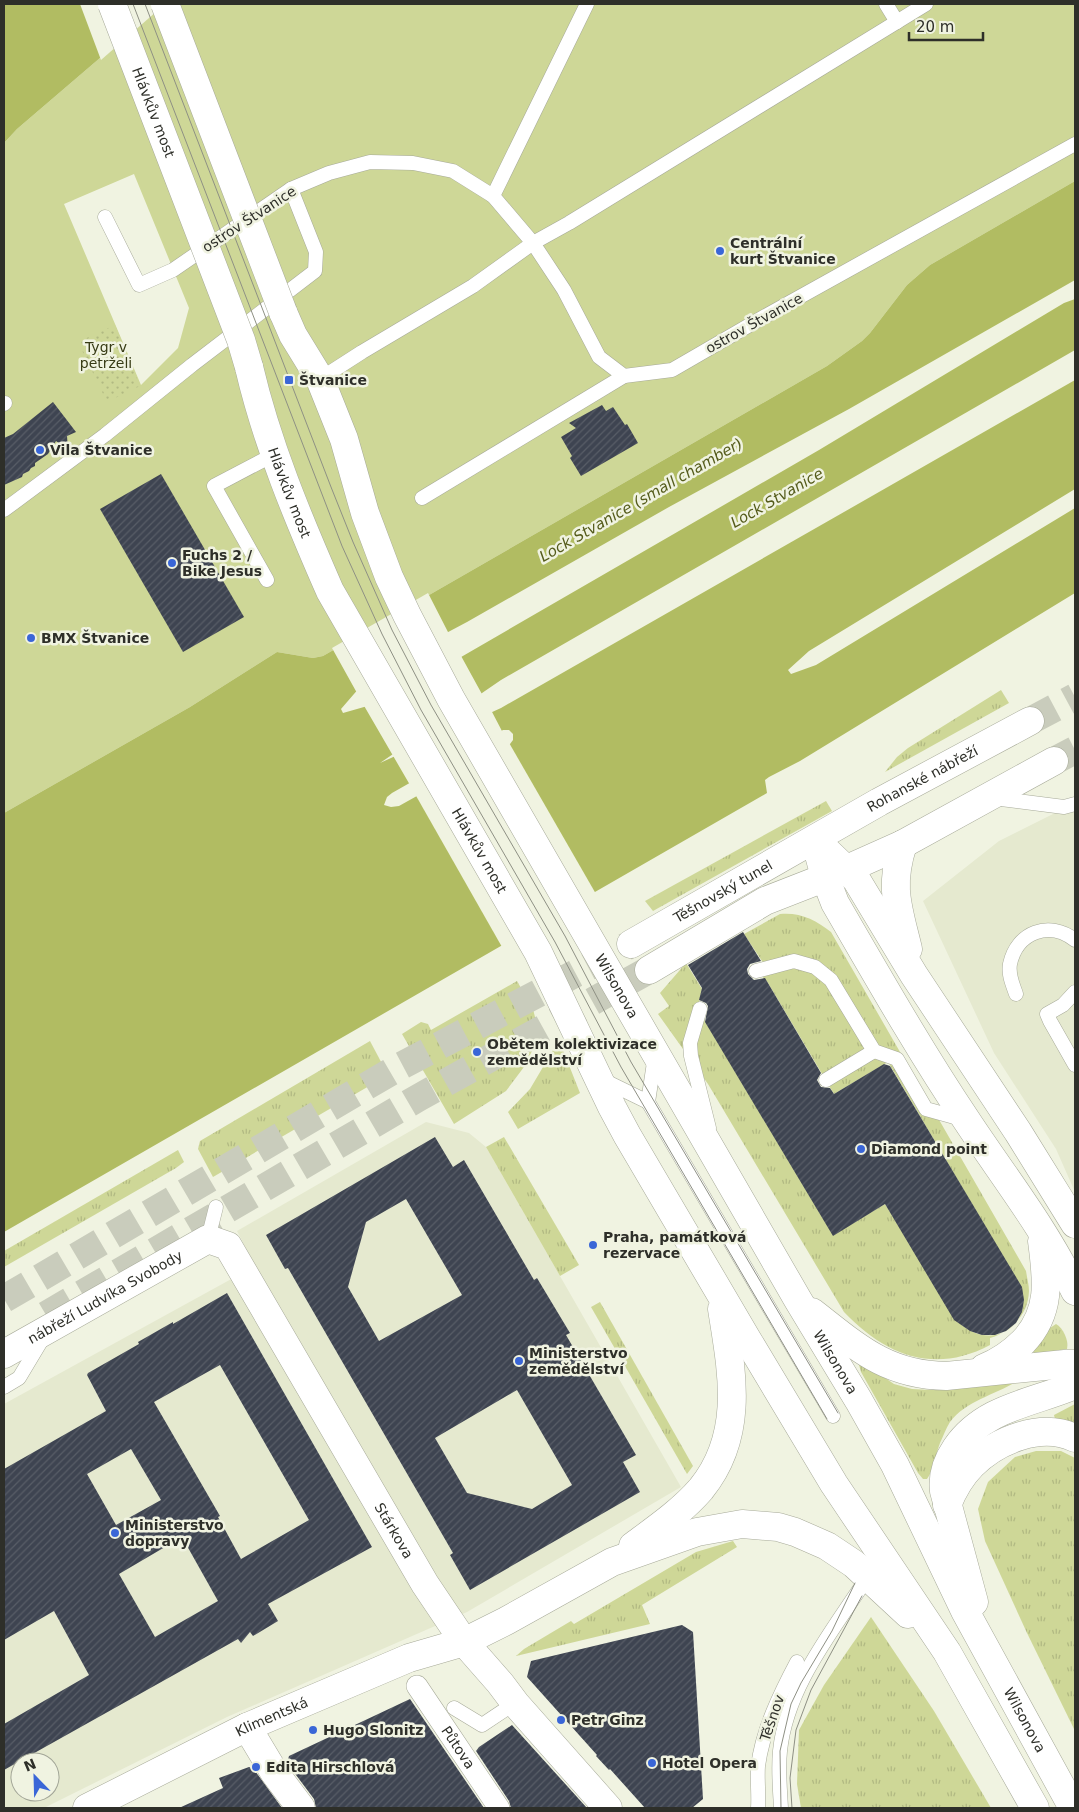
<svg xmlns="http://www.w3.org/2000/svg" width="1079" height="1812" font-family="'DejaVu Sans',sans-serif">
  <defs>
    <pattern id="grass-tufts" width="24" height="20" patternUnits="userSpaceOnUse" patternTransform="scale(1.25)"><rect width="24" height="20" fill="#ced797"/><path d="M3 7l-1-3M5 7V3M7 7l1-3M15 17l-1-3M17 17v-4M19 17l1-3" fill="none" stroke="#b1b982"/></pattern>
    <pattern id="garden-dots" width="8" height="8" patternUnits="userSpaceOnUse" patternTransform="scale(1.25)"><rect width="8" height="8" fill="#ced797"/><path d="M2 2h.1M6 6h.1" fill="none" stroke="#b1b982" stroke-width="1.8" stroke-linecap="round"/></pattern>
    <pattern id="building-hatch" width="6" height="6" patternUnits="userSpaceOnUse" patternTransform="scale(1.25)"><rect width="6" height="6" fill="#3e4451"/><path d="M-1 1l2-2M0 6l6-6M5 7l2-2" fill="none" stroke="#585d67"/></pattern>
  </defs>
  <rect width="100%" height="100%" fill="#f0f3e1"/>
  <g fill="#e5e9cf" fill-rule="evenodd">
    <path d="M1075,803V1192L1056,1149L994,1053L923,901L999,841Z"/>
    <path d="M426,1122L469,1133L486,1147L681,1487L467,1612L227,1717L44,1808H4V1404L255,1266L237,1231ZM20,1762H50V1792H20Z"/>
  </g>
  <g fill="url(#grass-tufts)">
    <path d="M1001,690L1009,703L885,772L897,757L908,748Z"/>
    <path d="M826,801L832,811L653,911L645,901Z"/>
    <path d="M780,914C800,912 816,920 831,932L1026,1271C1027,1278 1029,1285 1029,1291C1028,1315 1012,1331 990,1338V1345C934,1375 885,1355 844,1312L708,1084L658,1014L669,1006L660,993L686,963L702,989L699,1002L705,1021L833,1235L885,1204L961,1324C991,1351 1033,1327 1021,1287L888,1062L834,1094L768,983L759,973L764,964L744,934Z"/>
    <path d="M517,981L533,1009L537,1025L534,1047L524,1067L506,1091L454,1124L402,1034L421,1022L428,1024L431,1030Z"/>
    <path d="M559,1040L580,1093L518,1129L508,1112L530,1089Z"/>
    <path d="M370,1041L388,1075L213,1177L198,1149L200,1141Z"/>
    <path d="M504,1137L579,1265L560,1276L486,1147Z"/>
    <path d="M178,1150L184,1162L176,1168L4,1267V1251Z"/>
    <path d="M600,1302L693,1466L687,1474L591,1307Z"/>
    <path d="M1056,1324C1063,1328 1069,1340 1067,1349L1034,1354L1033,1350L1050,1328Z"/>
    <path d="M863,1363L894,1384L912,1389L931,1390L1016,1382C994,1395 966,1401 950,1422C946,1428 943,1437 940,1443C936,1453 933,1472 927,1479H923L918,1473L861,1372L859,1365Z"/>
    <path d="M1075,1404V1425L1055,1419L1054,1415Z"/>
    <path d="M1036,1451H1061L1075,1458V1731L1027,1633L985,1541L978,1509L988,1482L1015,1457Z"/>
    <path d="M733,1541L737,1547L642,1605L650,1624L516,1656L524,1649L571,1621L574,1624L696,1552Z"/>
    <path d="M871,1617L934,1711L991,1808H801L797,1784L799,1730L824,1685Z"/>
  </g>
  <path fill="#ced797" fill-rule="evenodd" d="M163,4H1075V181L930,265L907,285L870,333L862,341L827,366L323,656L313,658L277,652L190,707L4,813V143L17,129ZM134,174L189,308L178,348L141,385L64,204Z"/>
  <path fill="url(#garden-dots)" d="M115,325L140,386L107,402L78,342Z"/>
  <g fill="#b1bc62" fill-rule="evenodd">
    <path d="M4,4H163L17,129L4,143Z"/>
    <path d="M1075,181V280L849,409L669,507L467,622L373,672L341,709L343,713L385,701L819,450L1064,303L1075,299V350L501,680L380,763L501,708L1075,380V489L809,651L788,670L791,674L816,665L1075,508V593L800,761L769,777L765,780L767,793L4,1232V813L190,707L277,652L313,658L323,656L827,366L862,341L870,333L907,285L930,265ZM503,730H509L513,734V740L510,744L399,806L391,807L384,805L387,797L392,793Z"/>
  </g>
  <g fill="#f0f3e1">
    <path d="M80,4H165L101,60Z"/>
    <path d="M428,593L449,634L374,674L357,693L332,648Z"/>
    <path d="M460,654L483,696L402,751L491,710L503,733L410,785L363,704L384,698Z"/>
    <path d="M508,741L596,894L502,947L415,794Z"/>
  </g>
  <g fill="url(#building-hatch)" fill-rule="evenodd">
    <path d="M53,402L76,432L67,436L68,450L56,441L48,454L35,463V466L31,468L29,471L23,474L22,477L4,485V438L13,434Z"/>
    <path d="M602,405L606,411L613,407L625,425L627,424L638,443L581,476L570,458L572,456L561,437L576,428L569,423Z"/>
    <path d="M161,474L244,617L183,652L100,509Z"/>
    <path d="M743,932L761,961L750,964L747,969L748,974L754,980L765,978L821,1073L817,1080L821,1087L830,1088L834,1094L884,1064L890,1066L1022,1287L1024,1300L1022,1312L1016,1323L1006,1331L995,1335H982L970,1331L954,1320L885,1204L833,1236L705,1022L708,1006L706,1003L699,1000L702,988L688,965Z"/>
    <path d="M435,1137L453,1167L464,1160L534,1280L537,1278L570,1333L566,1335L636,1455L623,1462L640,1492L470,1590L450,1555L453,1553L288,1268L285,1269L266,1235ZM406,1199L462,1295L379,1341L348,1287L366,1222ZM517,1390L572,1485L532,1509L467,1493L435,1438Z"/>
    <path d="M227,1293L372,1547L268,1604L278,1621L253,1636L250,1632L241,1643L238,1639L4,1770V1724L89,1675L54,1611L4,1640V1469L106,1411L87,1375L88,1373L139,1344L138,1342L173,1322V1324ZM220,1365L309,1520L241,1559L218,1517L220,1516L154,1402ZM131,1449L161,1500L116,1525L87,1474ZM182,1537L218,1601L155,1637L119,1574Z"/>
    <path d="M682,1625L693,1632L703,1799L692,1808H645L610,1769L609,1770L596,1756L597,1755L527,1677L531,1661Z"/>
    <path d="M410,1699L484,1808H316L314,1799L287,1763L289,1756Z"/>
    <path d="M512,1725L587,1808H511L509,1801L476,1751L479,1747Z"/>
    <path d="M249,1767L253,1768L282,1808H179L223,1788L219,1778Z"/>
  </g>
  <g fill="none" stroke-linecap="round" stroke-linejoin="round">
    <g stroke="#c9ccbc" stroke-width="28" stroke-dasharray="28 14" stroke-linecap="butt">
      <path d="M1030,721L1075,697"/>
      <path d="M1054,761L1075,750"/>
      <path d="M4,1299L399,1067L631,944"/>
      <path d="M46,1315L418,1098L649,970"/>
    </g>
    <g stroke="#a7aa99" stroke-width="15">
      <g id="service">
        <path d="M886,4L897,22"/>
        <path d="M493,196L587,4"/>
        <path d="M105,217L139,285L173,270L291,189L329,173L370,162L413,163L453,171L493,196L533,243L564,290L599,357L624,376L672,370L760,319L1075,144"/>
        <path d="M320,379L362,352L473,286L533,243L569,223L926,4"/>
        <path d="M4,404L5,403"/>
        <path d="M422,498L624,376"/>
        <path d="M4,510L105,435L192,365L315,271L316,252L291,189"/>
        <path d="M267,580L214,486L275,454"/>
        <path d="M993,798L1064,807L1075,804"/>
        <path d="M756,971L794,961L815,967L831,980L874,1051L897,1059L926,1109L965,1120"/>
        <path d="M1075,992L1063,1005L1047,1014L1050,1021L1075,1065"/>
        <path d="M1016,994C1013,985 1008,975 1010,964C1017,932 1049,920 1075,940"/>
        <path d="M700,1009L690,1043L691,1056L709,1128"/>
        <path d="M601,1079L648,1102L655,1056"/>
        <path d="M826,1080L874,1051"/>
        <path d="M648,1102L833,1416"/>
        <path d="M208,1239L216,1207"/>
        <path d="M4,1387L19,1378L43,1338"/>
        <path d="M454,1708L482,1725L515,1703"/>
        <path d="M758,1808C759,1794 757,1780 758,1766C763,1729 780,1694 797,1662"/>
        <path d="M781,1808C780,1789 778,1770 780,1751C786,1691 827,1638 859,1590"/>
      </g>
    </g>
    <g stroke="#a7aa99" stroke-width="22">
      <g id="pedestrian">
        <path id="s1" d="M417,1686L499,1808"/>
      </g>
    </g>
    <g stroke="#a7aa99" stroke-width="29">
      <g id="minor">
        <path id="s2" d="M4,1354L208,1239L228,1246L425,1584L464,1642L500,1683L515,1703L608,1808"/>
        <path d="M247,1727L274,1772L301,1808"/>
        <path id="s3" d="M87,1808L247,1727L409,1658L464,1642"/>
      </g>
    </g>
    <g stroke="#a7aa99" stroke-width="29">
      <path id="tertiary" d="M947,1505C953,1490 960,1477 972,1465C997,1440 1041,1422 1075,1438"/>
    </g>
    <g stroke="#a7aa99" stroke-width="29">
      <g id="secondary">
        <path id="s4" d="M283,312L293,335L320,379L344,439L365,513L389,577L407,615L451,699L798,1300L859,1401L895,1465L965,1611L1073,1808"/>
        <path id="s5" d="M249,367C267,444 298,518 330,591L538,952L612,1107L627,1135L747,1339L834,1484L947,1652L1035,1808"/>
        <path d="M815,840L825,877L835,903C878,977 920,1051 967,1121C1004,1177 1046,1230 1075,1291"/>
        <path d="M815,840L856,879L914,975L1018,1132L1075,1224"/>
        <path d="M903,844C889,887 898,907 908,949"/>
        <path id="s6" d="M631,944L879,802L1030,721"/>
        <path d="M649,970L765,901L847,869L903,844L1054,761"/>
        <path d="M812,1312C857,1347 886,1375 946,1376L1065,1364H1075"/>
        <path d="M984,1368C999,1362 1012,1353 1023,1342C1052,1312 1047,1279 1042,1241"/>
        <path d="M633,1546C656,1529 682,1511 701,1489C745,1435 732,1372 722,1309"/>
        <path d="M974,1602L944,1491C942,1475 947,1461 956,1448C984,1407 1033,1403 1075,1385"/>
        <path d="M464,1642L506,1621L612,1562L697,1532L742,1524L778,1527L795,1532L827,1546L854,1564L908,1614"/>
      </g>
    </g>
    <use href="#service" stroke="#fff" stroke-width="14"/>
    <use href="#pedestrian" stroke="#fff" stroke-width="21"/>
    <use href="#minor" stroke="#fff" stroke-width="28"/>
    <use href="#tertiary" stroke="#fff" stroke-width="28"/>
    <use href="#secondary" stroke="#fff" stroke-width="28"/>
    <g stroke="#8e9084" stroke-width="1">
      <path d="M133,4L342,546L382,634L421,710L555,942L621,1067L827,1419"/>
      <path d="M145,4L331,487L353,542L392,630L431,705L565,936L631,1062L838,1413"/>
      <path d="M781,1808L780,1751L791,1704L801,1683L832,1631L855,1583"/>
      <path d="M792,1808L790,1778L796,1730L811,1690L862,1596"/>
    </g>
    <g stroke="#a7aa99" stroke-width="29" stroke-linecap="butt">
      <g id="secondary-bridge">
        <path id="s7" d="M112,4L241,340L249,367"/>
        <path d="M165,4L283,312"/>
      </g>
    </g>
    <use href="#secondary-bridge" stroke="#fff" stroke-width="28"/>
  </g>
  <g fill="#3a66d7" stroke="#f0f3e1" stroke-width="2">
    <circle cx="720" cy="251" r="5"/>
    <rect x="284" y="375" width="10" height="10" rx="2.5"/>
    <circle cx="40" cy="450" r="5"/>
    <circle cx="172" cy="563" r="5"/>
    <circle cx="31" cy="638" r="5"/>
    <circle cx="477" cy="1052" r="5"/>
    <circle cx="861" cy="1149" r="5"/>
    <circle cx="593" cy="1245" r="5"/>
    <circle cx="519" cy="1361" r="5"/>
    <circle cx="115" cy="1533" r="5"/>
    <circle cx="561" cy="1720" r="5"/>
    <circle cx="313" cy="1730" r="5"/>
    <circle cx="652" cy="1763" r="5"/>
    <circle cx="256" cy="1767" r="5"/>
  </g>
  <g text-anchor="middle" stroke-width="5" stroke-linejoin="round" paint-order="stroke">
    <g font-size="14" fill="#2e2f29" stroke="#f0f3e1">
      <text dy="5" stroke="none"><textPath href="#s7" startOffset="116">Hlávkův most</textPath></text>
      <text transform="translate(249 219) rotate(-33)" y="5">ostrov Štvanice</text>
      <text transform="translate(754 323) rotate(-29)" y="5">ostrov Štvanice</text>
      <text dy="5" stroke="none"><textPath href="#s5" startOffset="132">Hlávkův most</textPath></text>
      <text dy="5" stroke="none"><textPath href="#s6" startOffset="335">Rohanské nábřeží</textPath></text>
      <text dy="5" stroke="none"><textPath href="#s5" startOffset="538">Hlávkův most</textPath></text>
      <text dy="5" stroke="none"><textPath href="#s6" startOffset="106">Těšnovský tunel</textPath></text>
      <text dy="5" stroke="none"><textPath href="#s4" startOffset="755">Wilsonova</textPath></text>
      <text dy="5" stroke="none"><textPath href="#s2" startOffset="116">nábřeží Ludvíka Svobody</textPath></text>
      <text dy="5" stroke="none"><textPath href="#s4" startOffset="1190">Wilsonova</textPath></text>
      <text dy="5" stroke="none"><textPath href="#s2" startOffset="585">Stárkova</textPath></text>
      <text dy="5" stroke="none"><textPath href="#s3" startOffset="206">Klimentská</textPath></text>
      <text transform="translate(772 1718) rotate(-71)" y="5">Těšnov</text>
      <text dy="5" stroke="none"><textPath href="#s4" startOffset="1595">Wilsonova</textPath></text>
      <text dy="5" stroke="none"><textPath href="#s1" startOffset="74">Půtova</textPath></text>
    </g>
    <g font-size="14" font-weight="bold" fill="#2e2f29" stroke="#f0f3e1" text-anchor="start">
      <text x="730" y="248">Centrální<tspan x="730" dy="16">kurt Štvanice</tspan></text>
      <text x="299" y="385">Štvanice</text>
      <text x="50" y="455">Vila Štvanice</text>
      <text x="182" y="560">Fuchs 2 /<tspan x="182" dy="16">Bike Jesus</tspan></text>
      <text x="41" y="643">BMX Štvanice</text>
      <text x="487" y="1049">Obětem kolektivizace<tspan x="487" dy="16">zemědělství</tspan></text>
      <text x="871" y="1154">Diamond point</text>
      <text x="603" y="1242">Praha, památková<tspan x="603" dy="16">rezervace</tspan></text>
      <text x="529" y="1358">Ministerstvo<tspan x="529" dy="16">zemědělství</tspan></text>
      <text x="125" y="1530">Ministerstvo<tspan x="125" dy="16">dopravy</tspan></text>
      <text x="571" y="1725">Petr Ginz</text>
      <text x="323" y="1735">Hugo Slonitz</text>
      <text x="662" y="1768">Hotel Opera</text>
      <text x="266" y="1772">Edita Hirschlová</text>
    </g>
    <g font-size="14" fill="#373b15" stroke="#f0f3e1">
      <text x="106" y="352">Tygr v<tspan x="106" dy="16">petrželi</tspan></text>
    </g>
    <g font-size="15" font-style="italic" fill="#545b1a" stroke="#f0f3e1">
      <text transform="translate(777 498) rotate(-30)" y="5">Lock Stvanice</text>
      <text transform="translate(641 500) rotate(-30)" y="5">Lock Stvanice (small chamber)</text>
    </g>
  </g>
  <rect width="1079" height="1812" fill="none" stroke="#2e2f29" stroke-width="10"/>
  <g transform="translate(35 1777) rotate(337)"><circle r="24" fill="#f0f3e1" stroke="#a2a597"/>
  <path d="M0-4L9 19L0 12L-9 19Z" fill="#3a66d7"/>
  <text y="-8" font-size="14" font-weight="bold" text-anchor="middle" fill="#2e2f29">N</text>
  </g>
  <path d="M909 32v8h74v-8" fill="none" stroke="#2e2f29" stroke-width="2.5"/>
  <text x="916" y="32" font-size="15" fill="#2e2f29" stroke="#f0f3e1" stroke-width="4" paint-order="stroke">20 m</text>
</svg>
